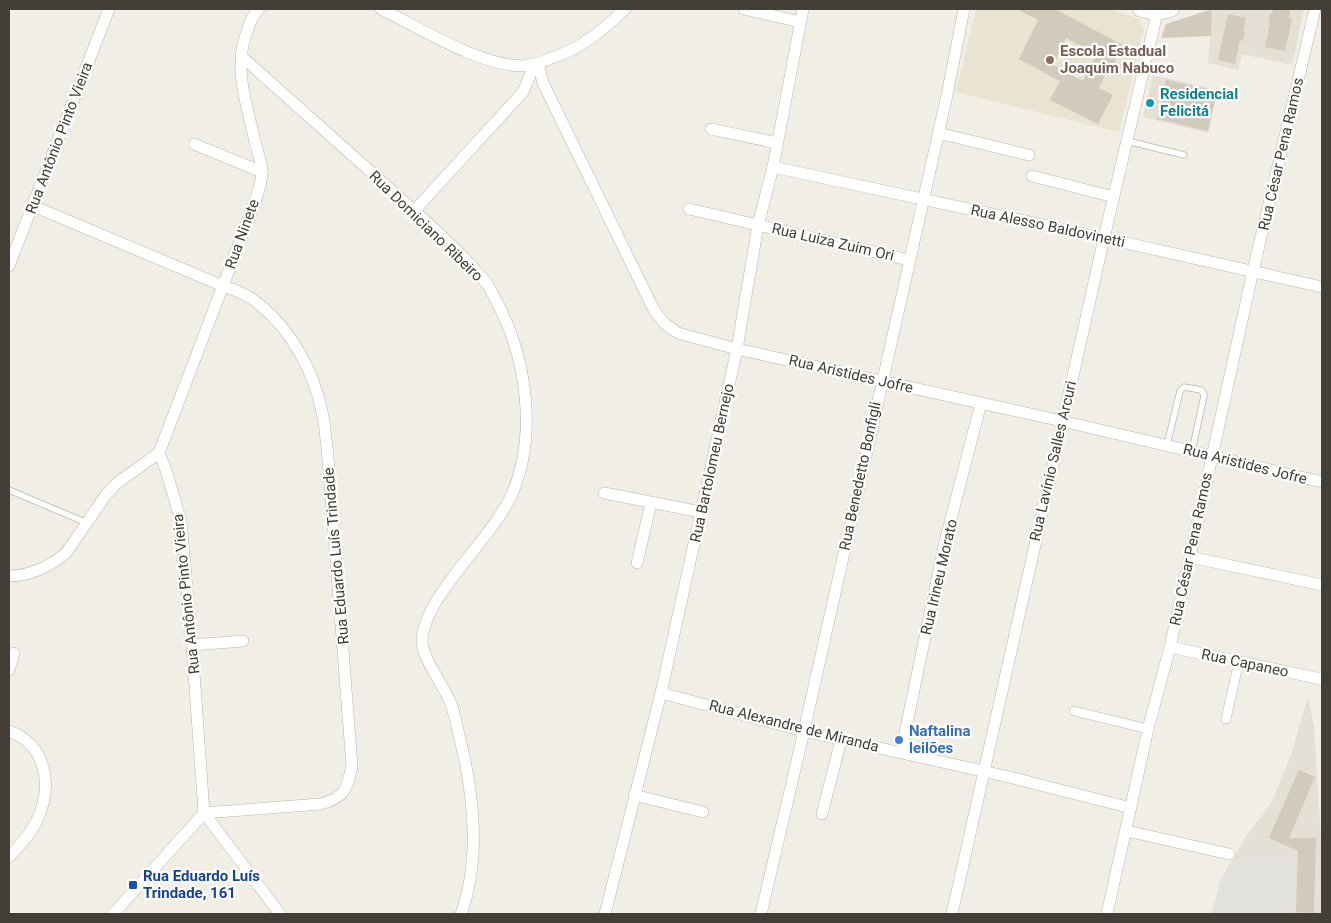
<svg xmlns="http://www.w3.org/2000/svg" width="1331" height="923" font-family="Roboto,sans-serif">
  <rect width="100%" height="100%" fill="#f1eee6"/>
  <g fill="#e4e0d5">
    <path d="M1213,9H1304L1292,65L1242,54L1238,70L1208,63Z"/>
    <path d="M1153,75L1217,90L1208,133L1143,117Z"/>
    <path d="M1308,697L1314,727L1322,856V914H1212L1220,882L1229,865L1245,838L1272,802L1291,755Z"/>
  </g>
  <path fill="#e9e3d1" d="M976,9H1110L1139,19L1144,29L1119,132L956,92Z"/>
  <path fill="#e2e1de" d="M1291,858L1292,914H1212L1220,882L1231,861Z"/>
  <g fill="#d1cabd" fill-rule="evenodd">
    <path d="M1017,9H1055L1123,45L1110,73L1106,72L1099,88L1113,95L1098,124L1050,100L1060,81L1019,59L1038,20ZM1066,38L1097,54L1083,81L1053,65Z"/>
    <path d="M1212,9L1211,36L1161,38L1166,24Z"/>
    <path d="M1273,9H1291L1289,18L1292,19L1290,29L1285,51L1265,47L1270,23H1268L1270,13L1272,14Z"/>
    <path d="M1228,14L1246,18L1243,31L1245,32L1243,41L1240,40L1235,64L1218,60Z"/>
    <path d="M1166,80L1217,91L1208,131L1157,119Z"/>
    <path d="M1299,770L1315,777L1289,838H1316L1314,913L1296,912L1298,851L1267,837H1269Z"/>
  </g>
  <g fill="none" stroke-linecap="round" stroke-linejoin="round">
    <g stroke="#bbb6aa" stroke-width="7">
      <g id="service">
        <path d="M1127,141L1184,155"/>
        <path d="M1167,445L1180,391L1184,387L1201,390L1204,394V396L1192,451"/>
        <path d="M9,490L87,523"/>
      </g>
    </g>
    <g stroke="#bbb6aa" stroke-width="10">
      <g id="pedestrian">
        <path d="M1074,711L1148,729"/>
        <path d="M1226,719L1239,661"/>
      </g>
    </g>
    <g stroke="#bbb6aa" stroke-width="12">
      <g id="minor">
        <path d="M381,9C420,28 480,66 523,66C532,66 541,62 549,59C580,49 601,32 625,9"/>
        <path d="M744,9L800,22"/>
        <path d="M241,56C290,100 339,144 389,188C422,218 459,249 487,284C492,291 495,299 499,306C527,362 537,436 512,494C493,538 424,596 422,640C422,659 444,685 451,704C455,715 457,727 460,739C474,796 481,858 461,914"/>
        <path d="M538,63L543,83L654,310L665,324L678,333L737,349L1062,421L1322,482"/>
        <path d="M711,129L777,143"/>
        <path d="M938,133L1029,155"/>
        <path d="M194,144L262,172"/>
        <path d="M773,167L1104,238L1322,287"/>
        <path d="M1032,176L1114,197"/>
        <path d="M33,206L223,286C236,290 250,296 260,305C292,331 314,372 322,412C325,423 325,435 327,446L352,766C347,789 345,798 320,804L204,813L113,914"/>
        <path d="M689,209L909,260"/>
        <path d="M414,211L523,92L534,65"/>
        <path d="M9,266L109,9"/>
        <path d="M159,453L166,470L181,521L192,645L204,813L280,914"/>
        <path d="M159,453L245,228C251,211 261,191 262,172C262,163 257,151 255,142C247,104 232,67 248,29C250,22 254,14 259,9"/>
        <path d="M604,493L701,512"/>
        <path d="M1190,557L1322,585"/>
        <path d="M637,563L651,503"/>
        <path d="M9,576C30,576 50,566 66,553L106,495L117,483L159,453"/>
        <path d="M192,645L243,641"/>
        <path d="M1170,647L1321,679"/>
        <path d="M9,670L14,653"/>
        <path d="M661,693L804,731L1009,777L1131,808"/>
        <path d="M9,731C47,745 53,786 37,820C31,834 19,846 9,857"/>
        <path d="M901,752L944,546L981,403"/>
        <path d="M634,795L703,812"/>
        <path d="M822,814L841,740"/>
        <path d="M1127,831L1229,854"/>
        <path d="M605,914L661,693L701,512L737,349L758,225L773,167L803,9"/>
        <path d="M761,914L804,731L947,95L964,9"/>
        <path d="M952,914L1104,238L1158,9"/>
        <path d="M1107,914L1148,729L1170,647L1253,271L1315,9"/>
      </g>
    </g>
    <g stroke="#bbb6aa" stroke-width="16">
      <path id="tertiary" d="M1140,9L1157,13L1171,9"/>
    </g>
    <use href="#service" stroke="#fff" stroke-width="5.5"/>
    <use href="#pedestrian" stroke="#fff" stroke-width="9"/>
    <use href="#minor" stroke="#fff" stroke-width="11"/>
    <use href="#tertiary" stroke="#fff" stroke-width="15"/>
  </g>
  <circle fill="#8d6e63" stroke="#fff" stroke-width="2" cx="1050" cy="60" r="5"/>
  <circle fill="#0f9aa8" stroke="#fff" stroke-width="2" cx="1150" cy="103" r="5"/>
  <circle fill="#3f7fe0" stroke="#fff" stroke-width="2" cx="899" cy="740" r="5"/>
  <rect fill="#1a4fb4" stroke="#fff" stroke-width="2" x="128" y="880" width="10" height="10" rx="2.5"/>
  <g text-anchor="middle" stroke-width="4.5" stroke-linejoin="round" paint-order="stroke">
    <g font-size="15" font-weight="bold" fill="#785e54" stroke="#fff" text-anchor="start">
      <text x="1060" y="56">Escola Estadual<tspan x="1060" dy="17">Joaquim Nabuco</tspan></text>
    </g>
    <g font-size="15" font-weight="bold" fill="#0d838f" stroke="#fff" text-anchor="start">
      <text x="1160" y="99">Residencial<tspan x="1160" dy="17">Felicitá</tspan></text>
    </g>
    <g font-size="15" fill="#433e36" stroke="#fff">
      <text transform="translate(59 138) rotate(-69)" y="5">Rua Antônio Pinto Vieira</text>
      <text transform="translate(1281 154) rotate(-77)" y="5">Rua César Pena Ramos</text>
      <text transform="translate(426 226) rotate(44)" y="5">Rua Domiciano Ribeiro</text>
      <text transform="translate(1048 226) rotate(12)" y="5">Rua Alesso Baldovinetti</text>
      <text transform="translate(242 234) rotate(-70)" y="5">Rua Ninete</text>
      <text transform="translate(833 242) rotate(13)" y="5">Rua Luiza Zuim Ori</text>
      <text transform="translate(851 374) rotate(13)" y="5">Rua Aristides Jofre</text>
      <text transform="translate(1053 461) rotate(-77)" y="5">Rua Lavínio Salles Arcuri</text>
      <text transform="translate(712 463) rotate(-78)" y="5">Rua Bartolomeu Bernejo</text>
      <text transform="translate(1245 464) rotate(14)" y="5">Rua Aristides Jofre</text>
      <text transform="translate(860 476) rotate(-78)" y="5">Rua Benedetto Bonfigli</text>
      <text transform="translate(1191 549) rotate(-78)" y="5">Rua César Pena Ramos</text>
      <text transform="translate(336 556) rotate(-95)" y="5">Rua Eduardo Luís Trindade</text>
      <text transform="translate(939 577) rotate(-77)" y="5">Rua Irineu Morato</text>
      <text transform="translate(186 594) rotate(-96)" y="5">Rua Antônio Pinto Vieira</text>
      <text transform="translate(1245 663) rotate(12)" y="5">Rua Capaneo</text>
      <text transform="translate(794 726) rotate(14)" y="5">Rua Alexandre de Miranda</text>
    </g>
    <g font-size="15" font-weight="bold" fill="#366cbe" stroke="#fff" text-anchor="start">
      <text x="909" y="736">Naftalina<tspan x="909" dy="17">leilões</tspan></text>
    </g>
    <g font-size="15" font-weight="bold" fill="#164399" stroke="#fff" text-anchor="start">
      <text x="143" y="881">Rua Eduardo Luís<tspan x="143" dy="17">Trindade, 161</tspan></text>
    </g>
  </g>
  <rect width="1331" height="923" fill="none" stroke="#433e36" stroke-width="20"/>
</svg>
